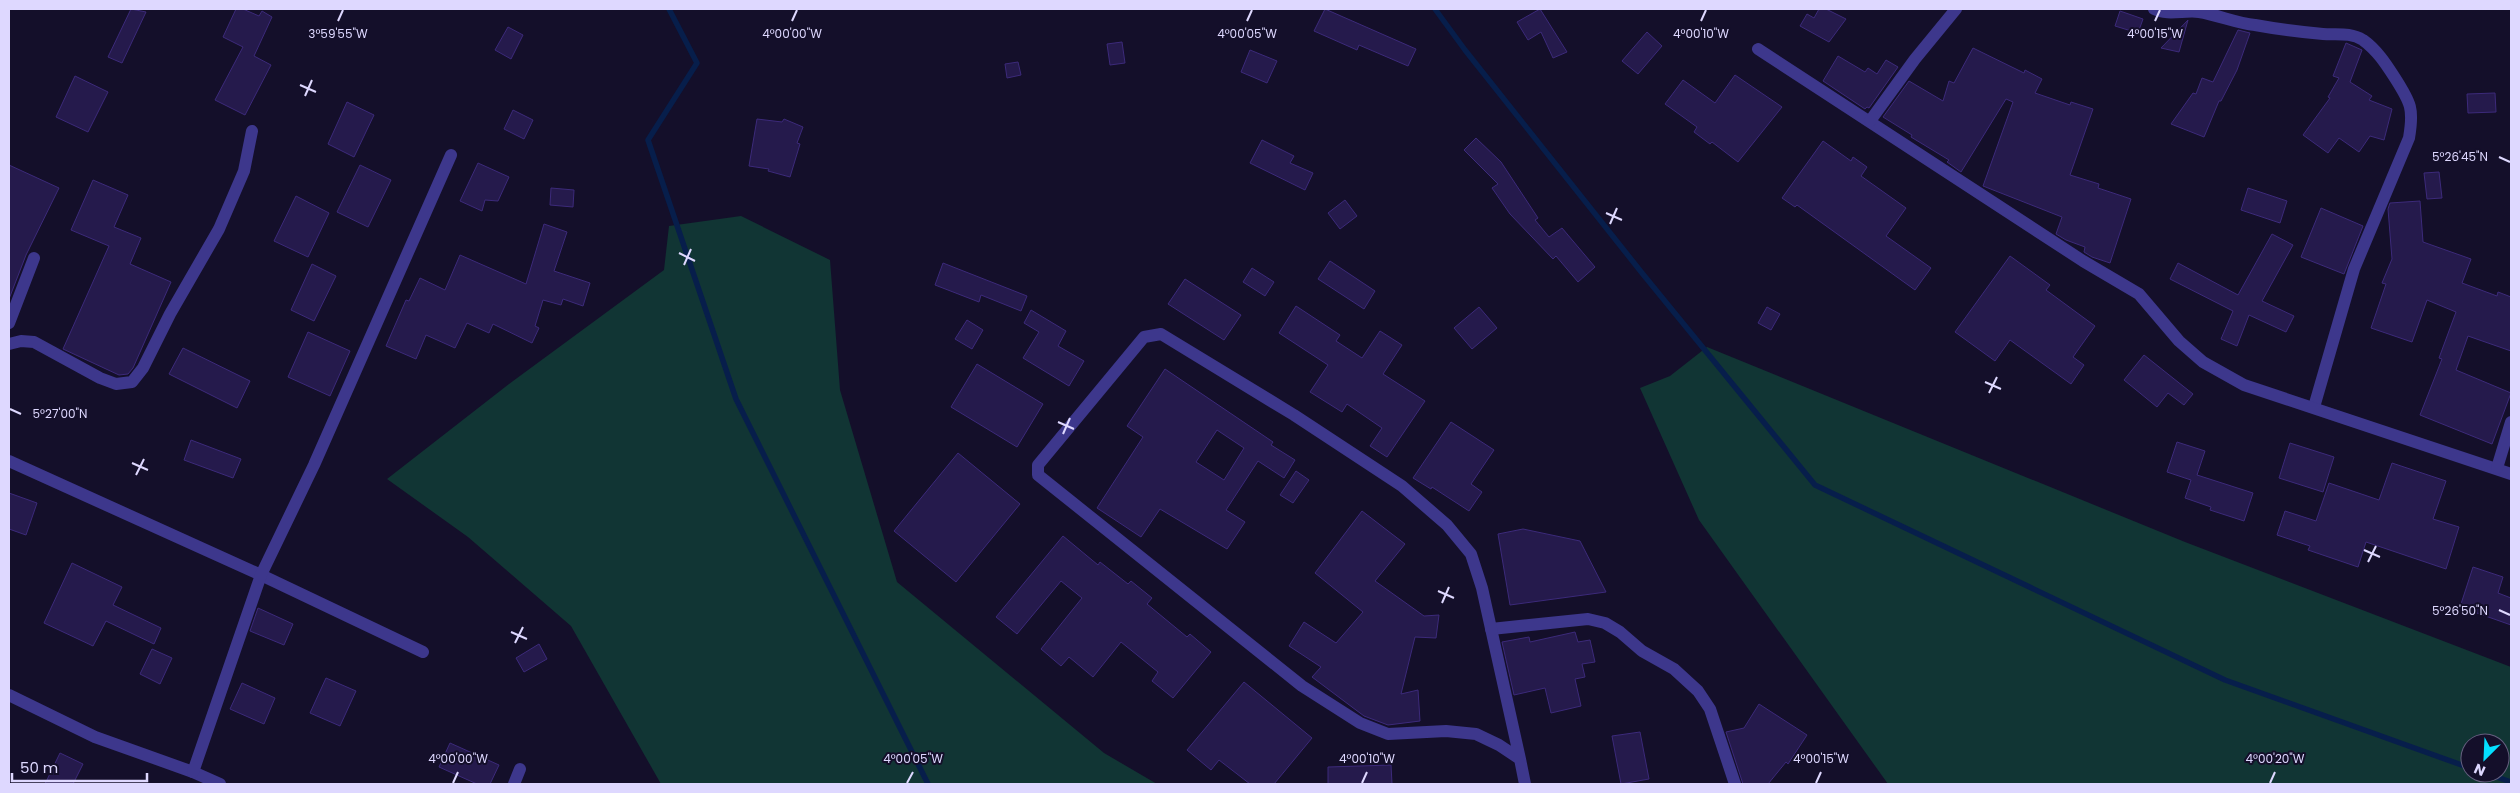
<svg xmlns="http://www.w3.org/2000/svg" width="2520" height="793" font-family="Poppins,sans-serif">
  <rect width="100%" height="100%" fill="#140f2a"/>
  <g fill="#113534" fill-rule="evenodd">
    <path d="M741,216L830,260L840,390L897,582L1104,753L1157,784H661L571,626L468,537L387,479L509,384L664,270L669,226Z"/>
    <path d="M1707,347L2185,542L2511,667V784H1888L1699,520L1640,388L1670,376ZM2470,743H2500V773H2470Z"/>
  </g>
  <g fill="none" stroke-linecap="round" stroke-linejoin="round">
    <g stroke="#071e4b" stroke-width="5.5">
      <path d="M669,9L697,63L648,140L736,399L928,784"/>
      <path d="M1435,9L1465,50L1642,273L1815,485L2225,680L2470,768"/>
      <path d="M2485,773L2511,782"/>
    </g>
  </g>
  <g fill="#251a4c" stroke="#3c2a7a" fill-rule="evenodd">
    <path d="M131,9L146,12L122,63L108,57Z"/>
    <path d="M236,9H243L259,16L262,11L272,17L254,56L271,65L245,115L215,100L243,47L223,37Z"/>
    <path d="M1325,9L1416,49L1408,66L1359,45L1357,50L1314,31Z"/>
    <path d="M1540,9L1567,52L1553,58L1541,32L1528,40L1517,22Z"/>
    <path d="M1819,9H1826L1846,19L1829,42L1800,26L1807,14L1814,18Z"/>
    <path d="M2120,11L2143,19L2138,33L2115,26Z"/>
    <path d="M2188,20L2179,52L2161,48Z"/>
    <path d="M508,27L523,35L511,59L495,50Z"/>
    <path d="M2238,30L2250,33L2237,70L2221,101H2219L2204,137L2171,124L2193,93L2196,94L2202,78L2213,82Z"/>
    <path d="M1647,32L1662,46L1638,74L1622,61Z"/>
    <path d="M1122,42L1125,63L1110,65L1107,44Z"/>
    <path d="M2346,43L2362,50L2350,82L2372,96L2369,100L2392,109L2384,140L2370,136L2359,152L2339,138L2328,153L2303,135L2330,98L2328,97L2339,78L2333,76Z"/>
    <path d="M1973,48L2024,73L2025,70L2042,79L2035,93L2070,105L2071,102L2093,109L2070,175L2099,184L2098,188L2131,199L2110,263L2092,257L2084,252L2085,247L2066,240L2056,234L2062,217L1983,186L2013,102L2006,99L1961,172L1947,162L1949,160L1911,137L1912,135L1883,117L1909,81L1943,101L1949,81L1954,83Z"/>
    <path d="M1250,50L1277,61L1267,83L1241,72Z"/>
    <path d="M1838,56L1865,72L1868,68L1877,74L1886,60L1898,67L1869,108L1867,107L1865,109L1823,81Z"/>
    <path d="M1018,62L1021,75L1007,78L1005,64Z"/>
    <path d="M1735,75L1782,107L1738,162L1712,142L1710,144L1694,132L1697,127L1665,104L1683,80L1715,103Z"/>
    <path d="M75,76L108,92L88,132L56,117Z"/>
    <path d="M2495,93L2496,112L2468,113L2467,94Z"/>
    <path d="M347,102L374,115L354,157L328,144Z"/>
    <path d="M513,110L533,120L524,139L504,129Z"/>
    <path d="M757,119L782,122L784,119L803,127L797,143L800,144L790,177L768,171L769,169L749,166Z"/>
    <path d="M1476,138L1501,162L1538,218L1535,220L1549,237L1562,228L1595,267L1578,282L1556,256L1553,259L1510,214L1492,188L1498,184L1464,150Z"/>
    <path d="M1262,140L1294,156L1290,163L1313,173L1305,190L1250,163Z"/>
    <path d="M1823,141L1851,161L1853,157L1867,167L1861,176L1906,208L1886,236L1931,268L1915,290L1797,205L1795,207L1782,198Z"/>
    <path d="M478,163L509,177L498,201L485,200L482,211L460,201Z"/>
    <path d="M9,165L59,188L26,255L9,299Z"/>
    <path d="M360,165L391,180L368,227L337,212Z"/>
    <path d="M2439,172L2442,198L2427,199L2424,173Z"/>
    <path d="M93,180L128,195L114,227L141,238L130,264L171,282L133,368L128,374L119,375L63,349L109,246L71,230Z"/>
    <path d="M551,188L574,190L573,207L550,205Z"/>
    <path d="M2248,188L2287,201L2280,223L2241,210Z"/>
    <path d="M296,196L329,213L308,257L274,241Z"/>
    <path d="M1345,200L1357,216L1340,229L1328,213Z"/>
    <path d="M2420,201L2423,242L2471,259L2462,283L2497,296L2498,292L2511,297V351L2468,336L2456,370L2511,393L2492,444L2420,415L2442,359L2439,358L2456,312L2427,300L2412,342L2371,328L2386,284L2382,283L2392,259L2388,209L2390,203Z"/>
    <path d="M2321,208L2363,226L2344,274L2301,257Z"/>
    <path d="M544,224L567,232L554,271L590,283L583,306L563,299L561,305L543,300L535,326L539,328L532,343L493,324L489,333L467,323L455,348L426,335L416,359L386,346L406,300L409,301L420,278L445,290L460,255L526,284Z"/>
    <path d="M2272,234L2293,245L2262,301L2294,316L2286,332L2249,315L2237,346L2221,339L2233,311L2170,279L2178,263L2238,295Z"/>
    <path d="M2010,256L2050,285L2046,290L2095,326L2073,357L2084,365L2071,384L2010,340L1995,361L1955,332Z"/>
    <path d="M1330,261L1375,291L1364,309L1318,279Z"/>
    <path d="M943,263L1027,296L1021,311L981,295L979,302L935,285Z"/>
    <path d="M312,264L336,276L314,321L291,310Z"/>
    <path d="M1252,268L1274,282L1265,296L1243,282Z"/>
    <path d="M1185,279L1241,315L1224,340L1168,304Z"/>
    <path d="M1296,306L1340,335L1336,341L1362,358L1380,331L1402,345L1383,374L1425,401L1387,457L1370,446L1382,428L1347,404L1342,412L1310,392L1328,365L1279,333Z"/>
    <path d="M1479,307L1497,328L1472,349L1454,328Z"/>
    <path d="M1767,307L1780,314L1771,330L1758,323Z"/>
    <path d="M1031,310L1066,331L1058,346L1084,361L1069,386L1023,358L1039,332L1024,323Z"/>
    <path d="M967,320L983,330L972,349L955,339Z"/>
    <path d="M308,332L350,351L330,396L288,377Z"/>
    <path d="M183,348L250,381L237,408L169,374Z"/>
    <path d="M2144,355L2193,394L2184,405L2168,393L2157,407L2124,380Z"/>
    <path d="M977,364L1043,404L1017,447L951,407Z"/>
    <path d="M1165,369L1273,442L1271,445L1295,460L1284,478L1258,461L1226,510L1245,522L1227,549L1160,509L1141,537L1097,508L1143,437L1127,426ZM1217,430L1244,448L1224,480L1196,462Z"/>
    <path d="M1451,422L1494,450L1471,484L1482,492L1469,511L1432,487L1431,489L1413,478Z"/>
    <path d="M191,440L241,459L233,478L184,460Z"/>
    <path d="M2177,442L2205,451L2197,475L2253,493L2244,521L2210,510L2211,507L2185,498L2191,480L2167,472Z"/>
    <path d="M2290,443L2334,457L2323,492L2279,478Z"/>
    <path d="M958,453L1020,504L956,582L894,531Z"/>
    <path d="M2392,463L2446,481L2433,519L2459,527L2446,569L2366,542L2358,567L2308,550L2310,546L2277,535L2285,511L2316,521L2329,483L2379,500Z"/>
    <path d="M1296,471L1309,480L1293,503L1280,495Z"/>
    <path d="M9,493L37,503L26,535L9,529Z"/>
    <path d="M1362,511L1405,544L1375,581L1424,616L1439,615L1436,638L1415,637L1401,694L1418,690L1420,721L1388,725L1364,716L1312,677L1321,667L1289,646L1304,622L1336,643L1363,612L1315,573Z"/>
    <path d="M1523,529L1580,541L1606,592L1510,605L1498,534Z"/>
    <path d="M1063,536L1098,565L1100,562L1128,584L1131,581L1152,598L1147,604L1187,637L1190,634L1211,652L1173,698L1152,681L1158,672L1121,642L1093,677L1069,657L1061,666L1041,649L1082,598L1061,581L1017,634L996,617Z"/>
    <path d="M72,563L122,587L113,605L161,628L154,644L106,621L93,646L44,623Z"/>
    <path d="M2473,567L2503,577L2498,593L2511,598V625L2460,607Z"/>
    <path d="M258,608L293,624L284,645L250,631Z"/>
    <path d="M1575,632L1578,642L1590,640L1595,662L1582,664L1585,677L1575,679L1581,706L1551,713L1545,688L1514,695L1502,642L1529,637L1530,642Z"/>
    <path d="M539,644L547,659L524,672L516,658Z"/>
    <path d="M152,649L172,658L160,684L140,674Z"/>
    <path d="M326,678L356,691L340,726L310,713Z"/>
    <path d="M1244,682L1312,738L1274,784H1250L1219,760L1211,770L1187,750Z"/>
    <path d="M242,683L275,698L264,724L230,709Z"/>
    <path d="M1759,704L1807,735L1788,764L1786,762L1768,784H1743L1726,732L1744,728Z"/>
    <path d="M1640,732L1649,779L1621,784L1612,736Z"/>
    <path d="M450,743L499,765L490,784H477L439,767Z"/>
    <path d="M60,753L83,764L73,784H45Z"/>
    <path d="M1391,765L1392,784H1328V767Z"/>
  </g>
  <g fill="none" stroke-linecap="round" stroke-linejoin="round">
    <g stroke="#3d378c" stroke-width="12">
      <path d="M2154,9C2168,16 2184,10 2199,12C2218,15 2236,23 2255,25C2277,29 2300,32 2323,34C2337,35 2350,32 2363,40C2377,50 2386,64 2395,78C2411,103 2414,109 2409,138L2354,269L2314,407"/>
      <path d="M1758,49L2083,261L2139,294L2179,341L2203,362L2244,385L2511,474"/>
      <path d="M1870,121L1915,59L1956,9"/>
      <path d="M9,323L34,258"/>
      <path d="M9,344L21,341L34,342L100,378L116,384L132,382L143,368L170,314L219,229L244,171L252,131"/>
      <path d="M9,461L261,575L423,652"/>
      <path d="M2497,468L2511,422"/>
      <path d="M1491,629L1588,619L1605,623L1620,632L1642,651L1674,669L1698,691L1710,709L1735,784"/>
      <path d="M9,695L95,737L193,772L220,784"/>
      <path d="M1520,759L1499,745L1476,734L1446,731L1388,734L1360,723L1302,686L1038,475V465L1144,337L1161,334L1294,415L1402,486L1447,525L1471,554L1482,588L1520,759L1525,784"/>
      <path d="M193,772L261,575L314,465L451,155"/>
      <path d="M514,784L520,769"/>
    </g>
  </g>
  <path fill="none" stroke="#ded8ff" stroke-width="2" d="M338,21L343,10M792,21L797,10M1247,21L1252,10M1701,21L1706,10M2155,21L2160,10M300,85L316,92M305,96L312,80M2499,157L2510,162M1606,213L1622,220M1610,224L1617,208M679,253L695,261M684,265L691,249M1985,382L2001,389M1989,393L1997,377M10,409L21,414M1058,422L1074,429M1063,434L1070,418M132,463L148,470M136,475L144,459M2364,550L2380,557M2368,562L2376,546M1438,591L1454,598M1442,603L1449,587M2499,610L2510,615M511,632L527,639M515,643L523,627M453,783L458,772M907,783L913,772M1362,783L1367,772M1816,783L1821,772M2270,783L2275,772"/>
  <g font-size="12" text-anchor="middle" fill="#ded8ff" stroke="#140f2a" stroke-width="4" stroke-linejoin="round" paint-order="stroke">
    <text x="338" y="38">3°59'55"W</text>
    <text x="792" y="38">4°00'00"W</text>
    <text x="1247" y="38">4°00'05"W</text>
    <text x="1701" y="38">4°00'10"W</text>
    <text x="2155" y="38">4°00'15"W</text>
    <text x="2460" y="161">5°26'45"N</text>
    <text x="60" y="418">5°27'00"N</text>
    <text x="2460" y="615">5°26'50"N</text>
    <text x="458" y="763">4°00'00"W</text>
    <text x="913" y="763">4°00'05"W</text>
    <text x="1367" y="763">4°00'10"W</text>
    <text x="1821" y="763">4°00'15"W</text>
    <text x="2275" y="763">4°00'20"W</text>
  </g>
  <rect width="2520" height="793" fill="none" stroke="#ded8ff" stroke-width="20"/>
  <g transform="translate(2485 758) rotate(204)"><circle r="24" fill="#140f2a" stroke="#655f7f"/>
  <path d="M0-4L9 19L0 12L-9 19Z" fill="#04dfff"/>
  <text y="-8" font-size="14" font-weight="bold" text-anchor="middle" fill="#ded8ff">N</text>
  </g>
  <path d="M12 773v8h135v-8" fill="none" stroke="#ded8ff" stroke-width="2.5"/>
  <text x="20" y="773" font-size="15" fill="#ded8ff" stroke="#140f2a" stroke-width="4" paint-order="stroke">50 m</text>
</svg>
